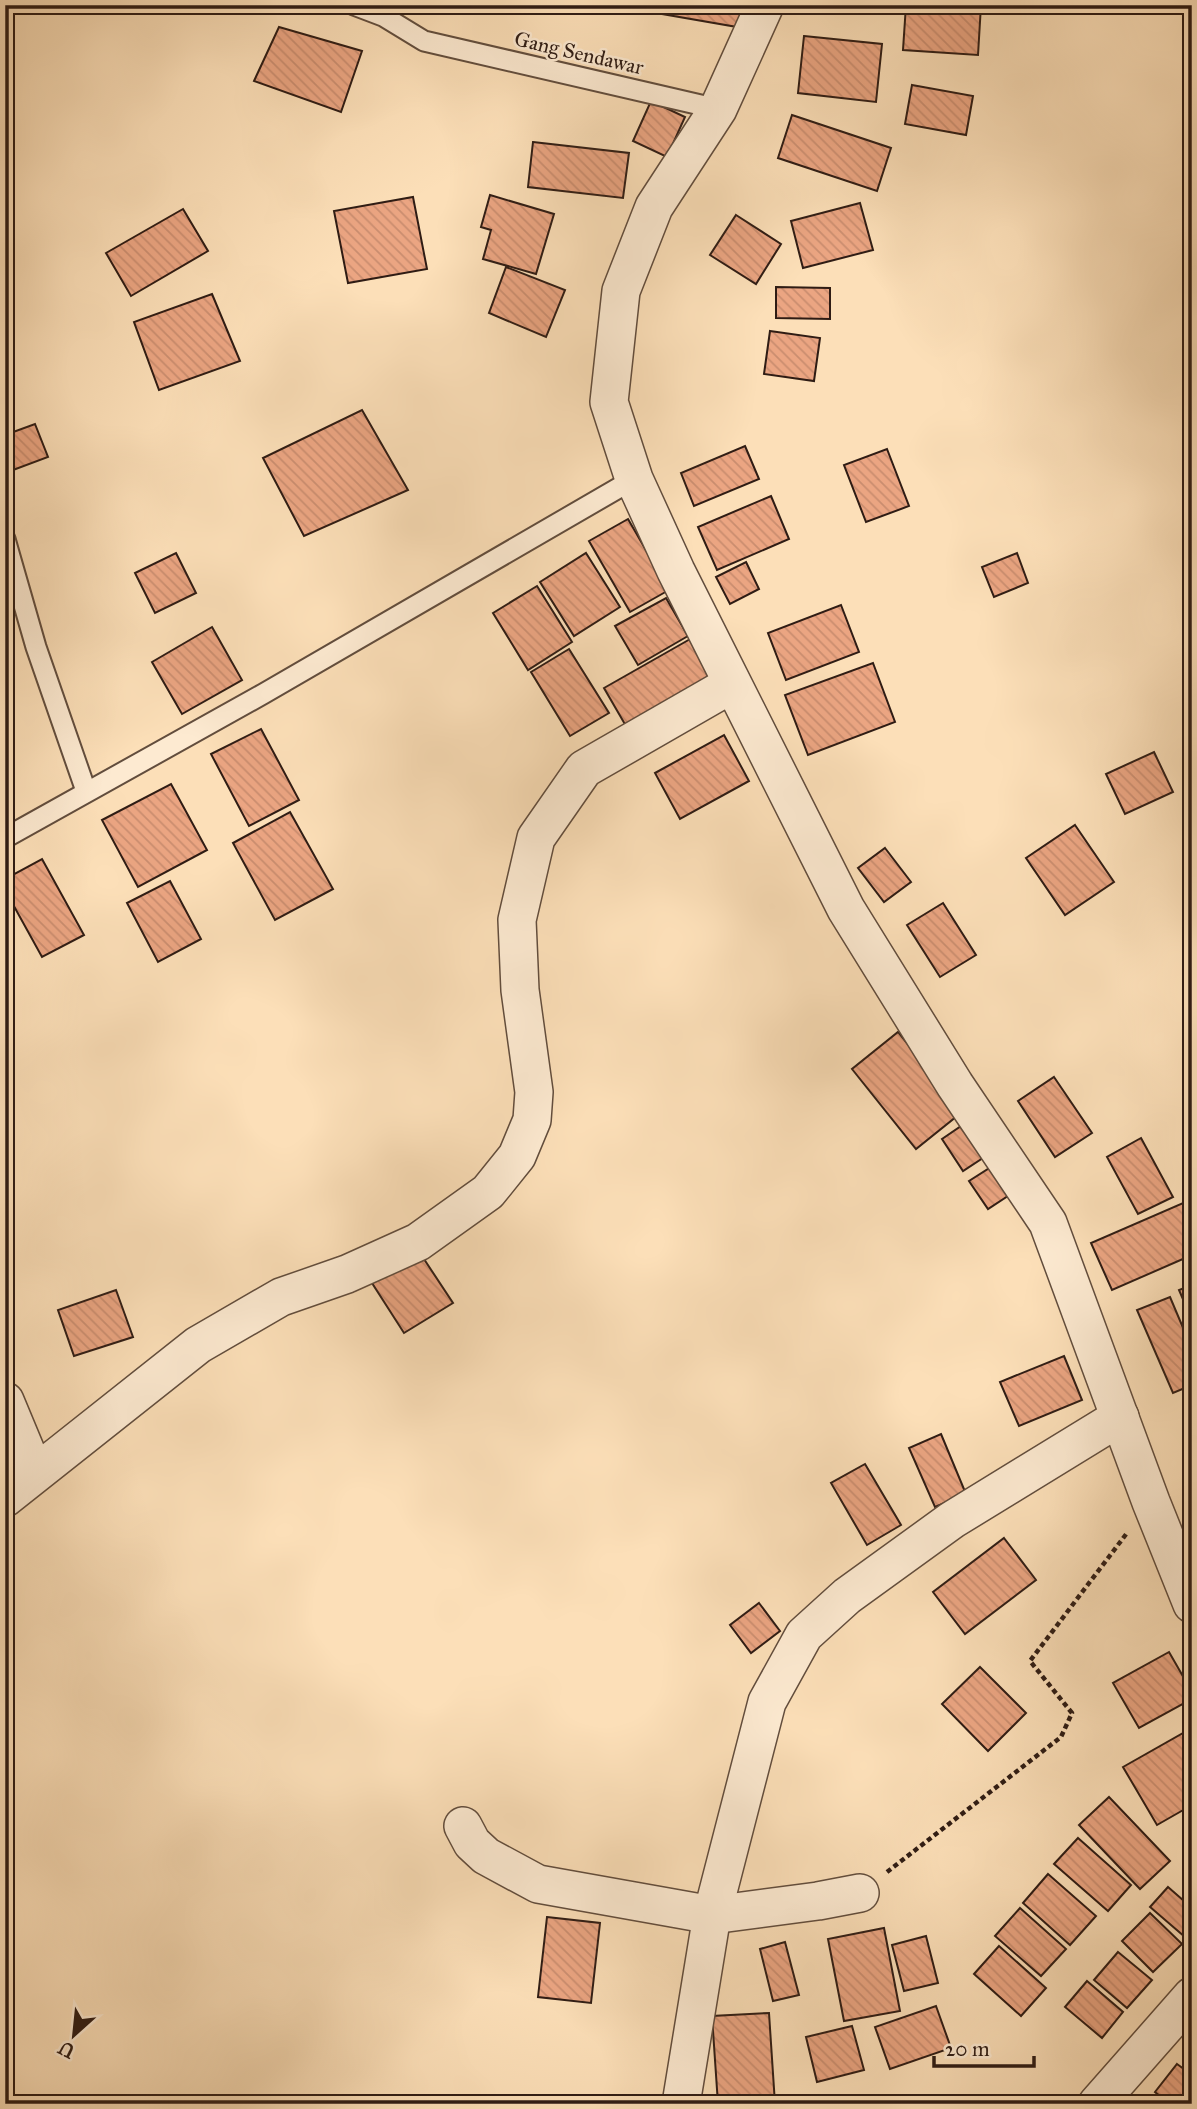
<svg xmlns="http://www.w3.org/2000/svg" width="1197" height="2109" font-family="'IM FELL Great Primer',serif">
  <defs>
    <pattern id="building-back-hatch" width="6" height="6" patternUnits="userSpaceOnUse" patternTransform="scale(1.75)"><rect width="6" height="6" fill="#eba582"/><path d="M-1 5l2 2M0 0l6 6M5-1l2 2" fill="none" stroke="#ca8d6f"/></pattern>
  </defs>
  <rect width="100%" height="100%" fill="#fcdfb8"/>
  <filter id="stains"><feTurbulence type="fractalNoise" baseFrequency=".00286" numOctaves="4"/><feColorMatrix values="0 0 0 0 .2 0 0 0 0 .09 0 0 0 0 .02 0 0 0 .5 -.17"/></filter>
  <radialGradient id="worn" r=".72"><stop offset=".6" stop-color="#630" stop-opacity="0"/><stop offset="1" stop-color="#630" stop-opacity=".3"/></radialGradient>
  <g fill="url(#building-back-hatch)" stroke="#2f1c14" stroke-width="2">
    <path d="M610,5H746L743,28Z"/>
    <path d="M906,5H981L978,55L903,50Z"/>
    <path d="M279,27L362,51L341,112L254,81Z"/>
    <path d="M804,36L882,44L876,102L798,93Z"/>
    <path d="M912,85L973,96L966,135L905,124Z"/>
    <path d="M651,101L685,117L667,157L633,141Z"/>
    <path d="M792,115L891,148L877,191L778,158Z"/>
    <path d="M533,142L629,153L623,198L528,187Z"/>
    <path d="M490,195L554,214L536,274L483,259L491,230L481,227Z"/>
    <path d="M413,197L427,269L348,283L334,211Z"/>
    <path d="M860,203L873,250L803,268L791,221Z"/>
    <path d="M183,209L208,251L131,296L106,253Z"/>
    <path d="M736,215L781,244L756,284L710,255Z"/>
    <path d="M506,267L565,290L546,337L489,313Z"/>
    <path d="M776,287L830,288V319L776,318Z"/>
    <path d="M212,294L240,361L159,390L134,322Z"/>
    <path d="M770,331L820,338L814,381L764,374Z"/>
    <path d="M362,410L408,490L304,536L263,458Z"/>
    <path d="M35,424L48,457L5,473V435Z"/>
    <path d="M745,446L759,479L694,506L681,473Z"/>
    <path d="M887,449L909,506L866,522L844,465Z"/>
    <path d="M771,496L789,539L717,570L698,527Z"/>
    <path d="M628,519L669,590L630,612L589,541Z"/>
    <path d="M176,553L196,593L155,613L135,573Z"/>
    <path d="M586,553L620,607L574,636L540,582Z"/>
    <path d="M1017,553L1028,583L994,597L982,567Z"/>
    <path d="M746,562L759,589L730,604L716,577Z"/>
    <path d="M537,586L572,642L528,670L493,613Z"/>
    <path d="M666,598L688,636L638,665L615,626Z"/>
    <path d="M841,605L859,652L786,680L768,633Z"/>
    <path d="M212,627L242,680L182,714L152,662Z"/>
    <path d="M692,638L718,682L630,733L604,688Z"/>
    <path d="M569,649L609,713L570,736L531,672Z"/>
    <path d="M873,663L895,722L808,755L785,695Z"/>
    <path d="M261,729L299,800L249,826L211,754Z"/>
    <path d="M724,735L749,781L680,819L655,773Z"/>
    <path d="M1154,752L1173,792L1125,814L1106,774Z"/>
    <path d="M171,784L207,850L138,887L102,820Z"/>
    <path d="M290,812L333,889L275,920L233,843Z"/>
    <path d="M1075,825L1114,882L1065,915L1026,858Z"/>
    <path d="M885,848L911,882L884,902L858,868Z"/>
    <path d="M42,859L84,935L42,957L5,890V879Z"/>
    <path d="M170,881L201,939L158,962L127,903Z"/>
    <path d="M943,903L976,955L940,977L907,925Z"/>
    <path d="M898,1032L962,1112L916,1149L852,1069Z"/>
    <path d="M1054,1077L1092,1133L1055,1157L1018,1101Z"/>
    <path d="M970,1120L992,1152L963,1171L942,1139Z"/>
    <path d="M1141,1138L1173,1197L1138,1214L1107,1157Z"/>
    <path d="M999,1162L1017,1190L988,1209L969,1181Z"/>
    <path d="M1190,1200L1192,1205V1255L1112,1290L1091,1243Z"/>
    <path d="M420,1253L453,1303L404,1333L372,1283Z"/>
    <path d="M1192,1285V1320L1179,1290Z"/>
    <path d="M116,1290L133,1337L74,1356L58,1310Z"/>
    <path d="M1170,1297L1192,1349V1385L1173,1393L1137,1310Z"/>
    <path d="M1064,1356L1082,1400L1019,1426L1000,1382Z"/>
    <path d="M941,1434L966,1494L935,1507L909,1448Z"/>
    <path d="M865,1464L901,1525L867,1545L831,1483Z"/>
    <path d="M1004,1538L1036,1580L965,1634L933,1592Z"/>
    <path d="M759,1603L780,1631L751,1653L730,1625Z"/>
    <path d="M1169,1652L1192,1692V1699L1139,1728L1113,1683Z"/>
    <path d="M980,1667L1026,1713L988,1751L942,1704Z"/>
    <path d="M1192,1728V1805L1157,1825L1123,1767Z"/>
    <path d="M1109,1797L1170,1861L1140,1889L1079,1825Z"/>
    <path d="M1078,1838L1131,1885L1108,1911L1054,1864Z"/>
    <path d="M1048,1874L1096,1916L1070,1945L1023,1903Z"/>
    <path d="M1168,1887L1192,1908V1943L1150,1907Z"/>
    <path d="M1020,1908L1066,1949L1041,1976L995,1936Z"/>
    <path d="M1150,1913L1182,1944L1153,1972L1122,1941Z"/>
    <path d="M547,1917L600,1923L591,2003L538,1997Z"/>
    <path d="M884,1928L900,2011L844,2021L828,1939Z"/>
    <path d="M926,1936L938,1983L904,1991L892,1945Z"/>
    <path d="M785,1942L799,1995L773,2001L760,1949Z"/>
    <path d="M999,1946L1046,1988L1021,2016L974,1974Z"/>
    <path d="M1118,1952L1152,1980L1127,2008L1094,1980Z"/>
    <path d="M1087,1981L1123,2012L1102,2038L1065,2007Z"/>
    <path d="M936,2006L951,2048L890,2069L875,2027Z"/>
    <path d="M769,2013L775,2104H718L712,2016Z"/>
    <path d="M852,2026L864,2070L817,2082L806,2037Z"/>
    <path d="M1177,2064L1192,2075V2104H1170L1155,2092Z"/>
    <path d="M517,2098L570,2104H516Z"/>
  </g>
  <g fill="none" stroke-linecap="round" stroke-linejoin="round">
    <g stroke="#624d3d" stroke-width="23">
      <g id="lane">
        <path d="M354,5L383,16L424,41L718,109"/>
        <path d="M5,539L36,647L86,791"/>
        <path d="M5,838L263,694L634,479"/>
      </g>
    </g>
    <g stroke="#624d3d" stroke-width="40">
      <g id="street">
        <path d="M765,5L718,109L654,207L621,291L609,402L634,479L676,571L846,909L955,1085L1048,1223L1151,1502L1192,1604"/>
        <path d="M5,1401L35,1473"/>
        <path d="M5,1498L198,1345L281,1297L347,1274L418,1242L488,1192L517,1156L532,1120L534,1092L520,990L517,920L536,838L584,769L732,684"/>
        <path d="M463,1826L472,1843L486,1856L538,1884L712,1915L818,1901L860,1893"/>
        <path d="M681,2104L712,1915L767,1702L804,1635L847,1596L952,1520L1120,1417"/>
        <path d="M1097,2104L1192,1996"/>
      </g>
    </g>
    <path stroke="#2f1c14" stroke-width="4.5" stroke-dasharray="5 3.5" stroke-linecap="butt" d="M887,1872L1061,1737L1072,1713L1030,1661L1127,1533"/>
    <use href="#lane" stroke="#fdead1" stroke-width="19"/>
    <use href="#street" stroke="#fdead1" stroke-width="37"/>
  </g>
  <g text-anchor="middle" stroke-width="5" stroke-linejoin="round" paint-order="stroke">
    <g font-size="21" fill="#2f1c14" stroke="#fdead1">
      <text transform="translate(579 53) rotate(13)" y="7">Gang Sendawar</text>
    </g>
  </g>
  <rect width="1197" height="2109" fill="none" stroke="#fcdfb8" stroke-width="28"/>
  <rect x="7" y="7" width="1183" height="2095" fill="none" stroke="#2f1c14" stroke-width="3.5"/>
  <rect x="14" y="14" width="1169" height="2081" fill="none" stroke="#2f1c14" stroke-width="2"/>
  <g transform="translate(74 2035) rotate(207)" stroke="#fdead1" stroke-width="5" paint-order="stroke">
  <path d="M0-5L12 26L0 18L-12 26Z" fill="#2f1c14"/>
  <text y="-10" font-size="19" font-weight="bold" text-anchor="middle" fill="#2f1c14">U</text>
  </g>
  <path d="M934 2056v10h100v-10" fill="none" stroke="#2f1c14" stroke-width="3.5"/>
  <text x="945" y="2056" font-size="21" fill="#2f1c14" stroke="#fdead1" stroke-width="5" paint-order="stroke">20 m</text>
  <rect width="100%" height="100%" filter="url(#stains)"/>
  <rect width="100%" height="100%" fill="url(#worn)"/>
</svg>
